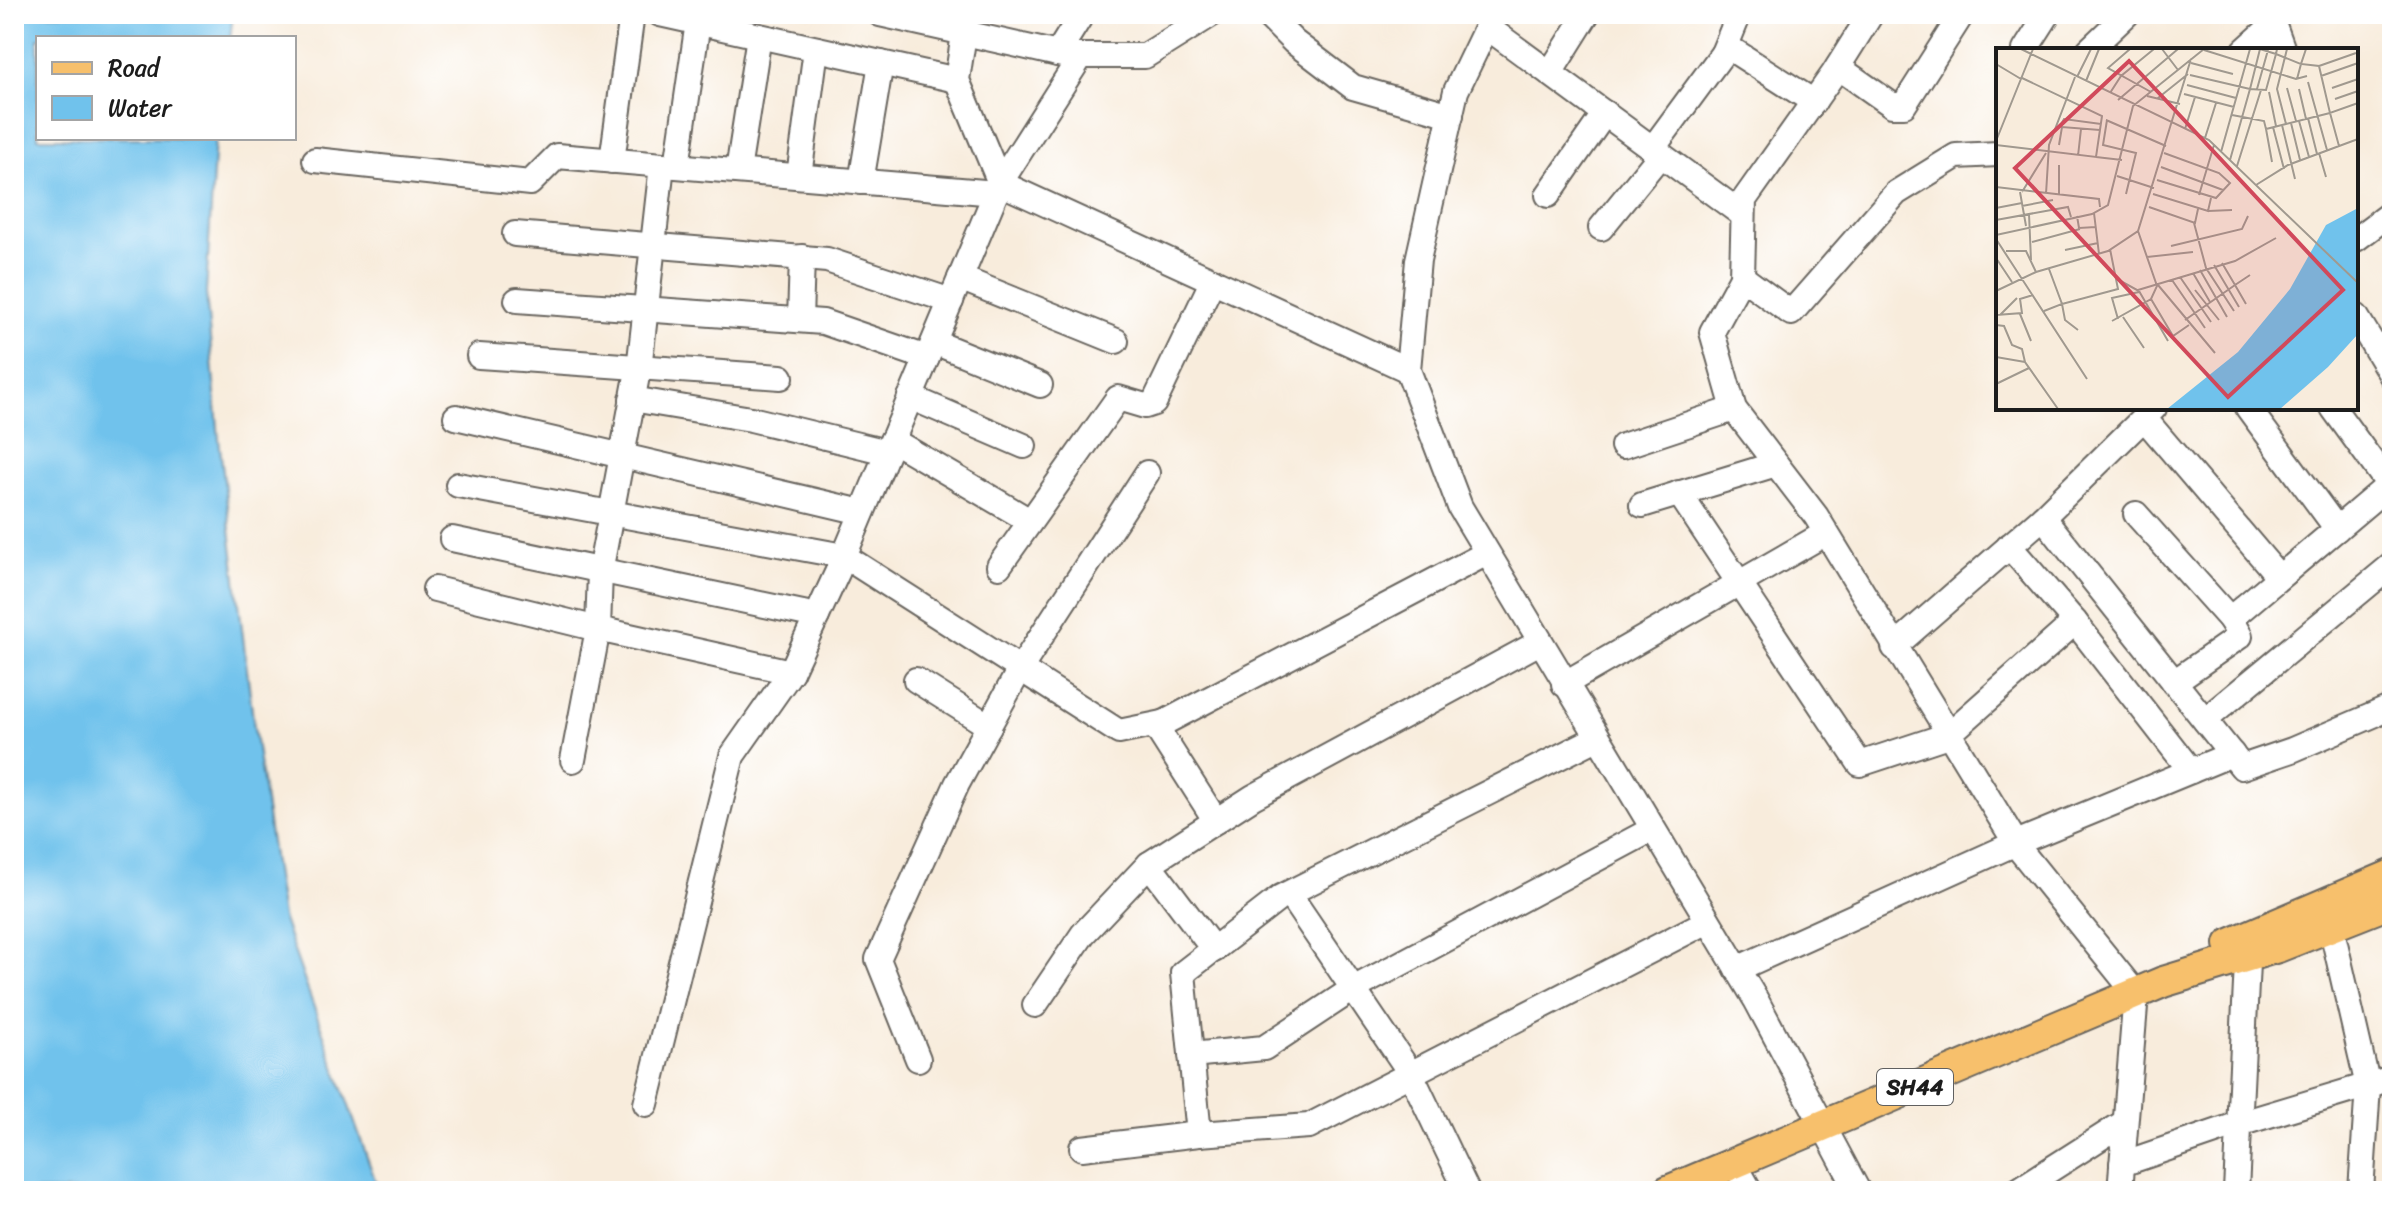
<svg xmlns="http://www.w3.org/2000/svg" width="2406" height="1205" font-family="Sriracha,sans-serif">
  <rect width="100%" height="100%" fill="#fff"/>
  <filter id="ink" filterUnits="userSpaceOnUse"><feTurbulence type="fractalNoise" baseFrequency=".0125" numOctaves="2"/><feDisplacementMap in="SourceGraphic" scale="16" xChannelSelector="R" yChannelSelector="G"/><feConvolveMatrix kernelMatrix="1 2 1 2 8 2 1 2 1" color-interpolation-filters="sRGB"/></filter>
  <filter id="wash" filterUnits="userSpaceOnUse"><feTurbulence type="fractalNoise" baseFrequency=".006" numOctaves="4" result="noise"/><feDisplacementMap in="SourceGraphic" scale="32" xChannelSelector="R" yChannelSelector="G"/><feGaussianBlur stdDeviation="1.8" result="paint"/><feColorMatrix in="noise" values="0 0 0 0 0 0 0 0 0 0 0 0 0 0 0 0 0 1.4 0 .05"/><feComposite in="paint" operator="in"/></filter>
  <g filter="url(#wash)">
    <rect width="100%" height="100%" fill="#f8ecdc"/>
    <path fill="#70c2ec" stroke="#466f84" stroke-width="2" d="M14,14H233L230,38H38V138H215L206,293L219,439L254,727L282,917L379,1191H14Z"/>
  </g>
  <g filter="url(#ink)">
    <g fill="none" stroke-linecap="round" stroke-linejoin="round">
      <g stroke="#69655f" stroke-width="28">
        <g id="minor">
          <path d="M660,14L957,80"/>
          <path d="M880,14L1067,56H1145L1212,14"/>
          <path d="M967,14L957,80L1000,183L1408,370"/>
          <path d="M1266,14L1294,42L1353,87L1451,115"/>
          <path d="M1493,14L1456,91L1418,260L1408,370L1460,507L1756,1000L1858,1191"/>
          <path d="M1871,14L1834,73L1744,200L1742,277L1712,332L1734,409L1816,516L2020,850L2136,994L2120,1191"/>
          <path d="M2270,14L2283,50"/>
          <path d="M1487,27L1743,215"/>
          <path d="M2025,50L2048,14"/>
          <path d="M2089,50L2127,14"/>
          <path d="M2245,50L2274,24"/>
          <path d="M1723,53L1739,14"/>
          <path d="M1057,54L1082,14"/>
          <path d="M1838,67L1892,105H1904L1962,14"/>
          <path d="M1550,73L1587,14"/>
          <path d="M1653,148L1723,53L1731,49L1814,102"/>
          <path d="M315,160L530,183L557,156L996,193"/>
          <path d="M612,161L632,14"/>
          <path d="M662,165L640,360L600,572L598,629L791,672"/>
          <path d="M677,166L698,22"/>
          <path d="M738,171L759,36"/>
          <path d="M799,176L816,49"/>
          <path d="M861,182L881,63"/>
          <path d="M1548,195L1605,113"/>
          <path d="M1601,228L1661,154"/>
          <path d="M515,234L827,260L951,301"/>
          <path d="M2356,239L2392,212"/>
          <path d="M1742,277L1791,313L1896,193L1956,156L1998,154"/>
          <path d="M960,278L1116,341"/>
          <path d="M517,300L823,322L927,358"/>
          <path d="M2356,316L2392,376"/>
          <path d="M800,320L802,257"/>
          <path d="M934,342L1040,385"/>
          <path d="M479,356L781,377"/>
          <path d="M910,397L1024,446"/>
          <path d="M632,399L751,419L887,452"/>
          <path d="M2154,408L2043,517L2242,767L2292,750L2392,707"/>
          <path d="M2248,408L2337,529"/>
          <path d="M456,417L862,512"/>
          <path d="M2144,418L2279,577"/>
          <path d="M892,440L1030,521"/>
          <path d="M1623,446L1734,409"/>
          <path d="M458,485L844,556L1119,732L1163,723"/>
          <path d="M1679,493L1860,764L1948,735L2075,622L2191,771"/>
          <path d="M1642,505L1776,464"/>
          <path d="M2136,514L2230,619"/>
          <path d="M452,539L817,616"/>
          <path d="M2009,546L2075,622"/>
          <path d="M999,566L1118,398L1145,406L1154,403L1213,280"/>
          <path d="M435,589L598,629L573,760"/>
          <path d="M1894,647L2043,517"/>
          <path d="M916,680L989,726"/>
          <path d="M2174,682L2240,636L2230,619L2389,485L2333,408"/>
          <path d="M1564,684L1826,533"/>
          <path d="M2205,720L2392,565"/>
          <path d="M1597,738L1281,897L1183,973L1199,1134L1309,1126L1708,921"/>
          <path d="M1216,821L1156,727L1487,553"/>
          <path d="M1289,894L1411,1074L1467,1191"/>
          <path d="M2331,926L2368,1086L2361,1191"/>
          <path d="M1214,950L1149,864L1253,797L1540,642"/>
          <path d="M1737,969L2016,843L2232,754"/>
          <path d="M1035,1005L1083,934L1149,864"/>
          <path d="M1191,1055L1264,1048L1353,989L1651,830"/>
          <path d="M918,1059L878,959L957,784L1020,669L1147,473"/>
          <path d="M646,1104L732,756L791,672L837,573L1000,183L1081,56"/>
          <path d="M1082,1148L1199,1134"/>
          <path d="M1734,1163L1750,1191"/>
          <path d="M2122,1164L2239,1124L2392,1078"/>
          <path d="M2017,1191L2125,1122"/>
          <path d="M2236,1191L2248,942"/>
        </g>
      </g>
      <g stroke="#69655f" stroke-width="34">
        <g id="major">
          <path d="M2230,944L2392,875"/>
          <path d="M1668,1191L2163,982L2278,947L2392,902"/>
        </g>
      </g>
      <use href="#minor" stroke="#fff" stroke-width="24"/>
      <use href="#major" stroke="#f7c06c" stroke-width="30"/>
    </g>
  </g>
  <g text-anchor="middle" stroke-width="8" stroke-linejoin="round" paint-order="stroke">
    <rect fill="#fff" stroke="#606060" stroke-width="2" x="1877" y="1069" width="76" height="36" rx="6"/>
    <g font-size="22" font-weight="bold" fill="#1c1c1c">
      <text x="1915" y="1095">SH44</text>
    </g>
  </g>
  <g transform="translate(1996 48)">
    <rect width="362" height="362" fill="#f8ecdc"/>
    <path d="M362,160V286L332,319L284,361H171L242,304L294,241L330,177Z" fill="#70c2ec"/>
    <path fill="none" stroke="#a0998f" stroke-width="2" d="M25,1L213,92L362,235M134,1L112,20L155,44M166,1L182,22M281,1L280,6L270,42L254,41L264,1L280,6L305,16L301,31M291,1L281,41L290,76L334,65L343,98M310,1L305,16L323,18L334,65L362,55M208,2L300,31L311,28M195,15L237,26M0,16L25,31M323,18L360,5M194,27L254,41L234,112M325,28L362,15M81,29L95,1M90,33L103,1M312,34L331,102M191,37L240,50M291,40L300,73M336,40L362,31M261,41L272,2M303,41L310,71M273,44L280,78M114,45L125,28L158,1M188,46L238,59M151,48L184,56M162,50L192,26M339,51L362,43M122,52L182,1M236,67L268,73L270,81L290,76M312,70L321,106M110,72L170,98M111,72L107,97L140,105L130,146M303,73L313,109M295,75L304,112M286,77L299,131M64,78L68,71L105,76M277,79L288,121M189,81L199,49M270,81L276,114M209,90L220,55M0,93L37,1M0,97L100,109L106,68L26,30M63,97L66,79L104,82M225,104L254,1M323,105L330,129M82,108L85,81M100,109L126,112M63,117V146M241,118L265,42M165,119L227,142M121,128L158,140M161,132L220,150L234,135L223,125L168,105M260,137L292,117L362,91M0,139L103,151L104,159M24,144L30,178M26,144L50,105M50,146L53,97L79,29M157,146L212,163L215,150M203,147L218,97M26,158L57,152M153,159L199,175L202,161M0,160L26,155M212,163L236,162M98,165L103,206M33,166L35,212M81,168L83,180L100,179M0,172L72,159L75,169M198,175L210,220L238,263M0,187L96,166L112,157L137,58L208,1M0,191L91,331M36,194L84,181M175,198L246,181L252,168M69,202L102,195M10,203H30L40,224M151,209L197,204M0,210L16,234M218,217L243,259M204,222L231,269M197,225L214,254M184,229L215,274M121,231L143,243L172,293M176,232L209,280M162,237L219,305M142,242L239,213L280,190M199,242L223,272M0,243L40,224L112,203L142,183L195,11M155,251L177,288L193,277M250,256L239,237L254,227M48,263L66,256L53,221M24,266L35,293M0,267L26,265L24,251L37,247M4,267L21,250M127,269L148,300M122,271L116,250L143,244M189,272L239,237L226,215M116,273L155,251L161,238L142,183M0,277L8,278L16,297L26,301L29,314L62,361M82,282L69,272L66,256L122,241L114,201M0,309L29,314M0,336L33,320"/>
    <path fill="#d1495b" fill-opacity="0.15" stroke="#d1495b" stroke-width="4" d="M133,13L347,242L232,349L19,120Z"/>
    <rect width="362" height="362" fill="none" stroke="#1c1c1c" stroke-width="4"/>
  </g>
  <rect width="2406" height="1205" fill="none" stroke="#fff" stroke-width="48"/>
  <rect x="36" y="36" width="260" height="104" fill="#ffffff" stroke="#a4a4a4" stroke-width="2"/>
  <rect x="52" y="62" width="40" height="12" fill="#f7c06c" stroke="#a4a4a4" stroke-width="2"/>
  <text x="108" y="76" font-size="24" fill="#1c1c1c">Road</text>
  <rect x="52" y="96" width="40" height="24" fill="#70c2ec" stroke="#a4a4a4" stroke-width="2"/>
  <text x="108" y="116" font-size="24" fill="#1c1c1c">Water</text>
</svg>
